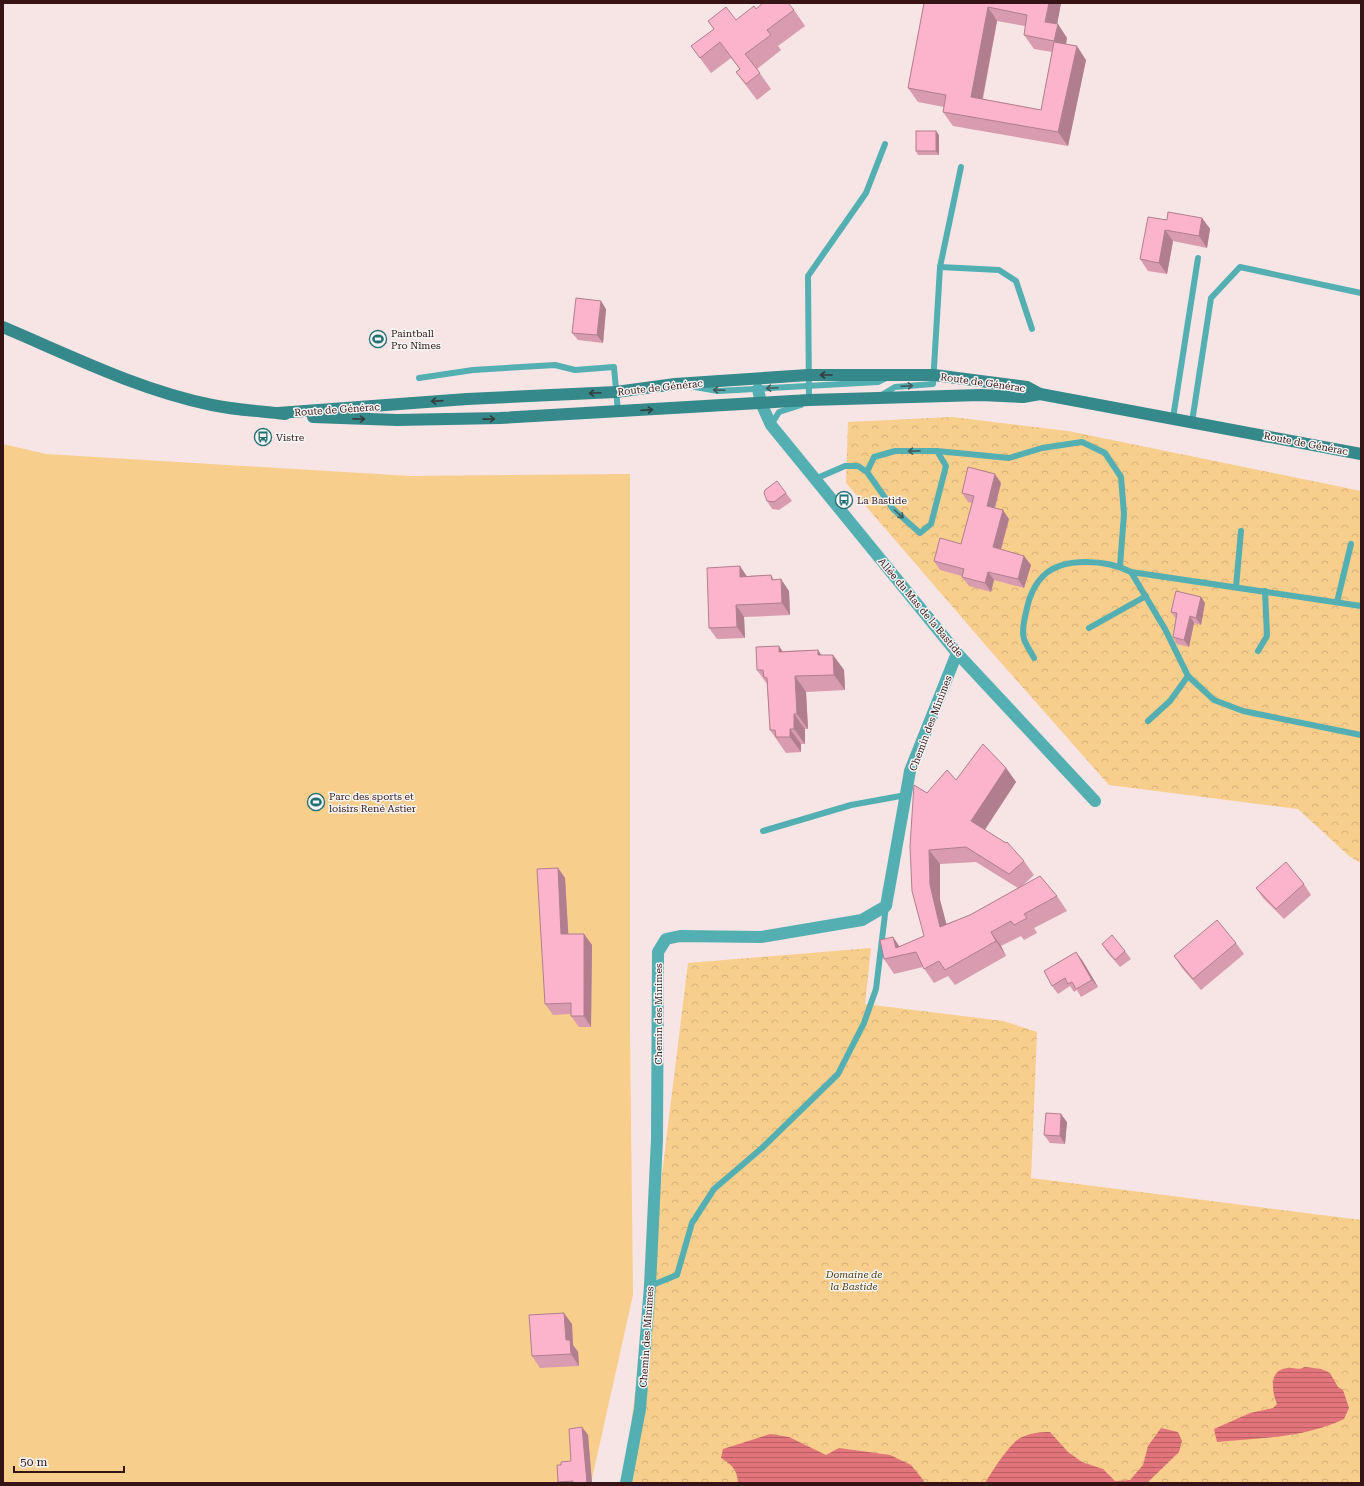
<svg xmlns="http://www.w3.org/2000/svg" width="1364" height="1486" font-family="'Roboto Serif',serif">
  <defs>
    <pattern id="park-crowns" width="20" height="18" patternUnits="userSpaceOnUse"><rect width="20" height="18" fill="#f8ce8c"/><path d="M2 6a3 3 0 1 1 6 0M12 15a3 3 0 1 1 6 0" fill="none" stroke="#d5b078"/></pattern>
    <pattern id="water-rules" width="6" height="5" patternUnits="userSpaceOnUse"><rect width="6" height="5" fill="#e2757b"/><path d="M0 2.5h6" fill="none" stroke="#b85f64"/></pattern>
  </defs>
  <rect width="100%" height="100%" fill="#f7e4e4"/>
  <g fill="url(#park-crowns)">
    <path d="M952,417L1068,431L1361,491V863L1349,856L1298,809L1109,785L988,648L846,483L848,422Z"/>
    <path d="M871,948L865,1004L1003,1021L1037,1032L1031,1178L1361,1220V1483H624L688,963Z"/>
  </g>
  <path fill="#f8ce8c" d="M3,444L46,454L410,476L630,474V1030L633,1295L591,1483H3Z"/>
  <g fill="url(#water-rules)">
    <path d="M1305,1367L1321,1369L1330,1373L1338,1387L1343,1390L1349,1408L1344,1419C1304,1438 1260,1438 1217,1442L1214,1429L1250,1413L1273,1408L1277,1404C1272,1392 1268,1370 1287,1368C1295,1367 1296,1371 1305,1367Z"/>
    <path d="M1161,1428L1178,1432L1182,1441L1179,1452L1147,1483H985C992,1472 1011,1441 1022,1437C1031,1433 1040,1432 1050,1432L1068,1452L1082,1462L1103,1469L1115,1481L1130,1480L1143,1465L1148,1446Z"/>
    <path d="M770,1434L789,1437L826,1455L839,1448L890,1455L911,1465L924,1481L923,1483H738C737,1469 732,1465 721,1458L723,1449Z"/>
  </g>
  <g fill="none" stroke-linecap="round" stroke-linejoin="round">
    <g stroke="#53afb2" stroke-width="6">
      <path d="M940,267L999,270L1016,281L1032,329"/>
      <path d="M419,378L473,370L555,365L575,370L614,367L618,412"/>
      <path d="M695,387L718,391L878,382L886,378"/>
      <path d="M880,396L895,387L933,384L940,267L961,167"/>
      <path d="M809,400L808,276L866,193L885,144"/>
      <path d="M1173,418L1198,258"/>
      <path d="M1192,422L1211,298L1240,267L1361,293"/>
      <path d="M771,425L779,412L801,405"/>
      <path d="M937,451L1009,458L1042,448L1082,442L1105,453L1121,477L1124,514L1120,566"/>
      <path d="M815,479L845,466H858L867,472L893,509L920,533L931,524L946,466L937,451H895L874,457L867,472"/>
      <path d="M1131,572L1165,629L1188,676L1214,700L1243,711L1361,735"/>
      <path d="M1236,587L1241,531"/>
      <path d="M1337,602L1351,544"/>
      <path d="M1089,628L1146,596"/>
      <path d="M1258,651L1267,636L1265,591"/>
      <path d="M1034,658C1031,652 1026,645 1024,639C1021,630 1025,617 1027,608C1029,597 1035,584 1043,576C1063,556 1108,560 1131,572L1361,606"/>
      <path d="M1148,721L1170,701L1188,676"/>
      <path d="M763,831L851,805L906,795"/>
      <path d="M650,1286L677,1275L692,1223L714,1189L762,1148L838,1074L864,1023L876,989L886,906"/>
    </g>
    <g stroke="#53afb2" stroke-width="12">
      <path d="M758,389L761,403L771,425L957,653L1095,801"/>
      <path d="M626,1483L640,1409L650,1286L657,1139L658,952L666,939L680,936L761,937L862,920L886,906L910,771L957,653"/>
    </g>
    <g stroke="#35898b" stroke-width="12">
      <path d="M3,327C71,356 139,390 212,405C236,410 260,411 285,414"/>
      <path d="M278,413L467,399L616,392L675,384L808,375H934L1027,387L1040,394L1361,454"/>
      <path d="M313,417L397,420L500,418L809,400L981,395L1023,397L1040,394"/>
    </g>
  </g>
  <g fill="#d89baf" fill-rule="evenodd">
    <path d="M924,3H1061L1057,24L1067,38L1066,44L1086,60L1068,146L953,126L943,112L944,107L918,102L908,88ZM997,21L1025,26L1024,35L1034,49L1052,52L1041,110L983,99Z"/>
    <path d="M756,9L794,10L805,26L778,46L781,50L757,69L771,89L757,100L736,72L740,69L731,58L711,73L691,46L714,29L708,21L736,20Z"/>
    <path d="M939,135V155H918L916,151Z"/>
    <path d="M1202,218L1210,229L1207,248L1173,241L1167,274L1148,271L1140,259L1167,220Z"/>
    <path d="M606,309L603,343L578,340L572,333Z"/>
    <path d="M1001,483L995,508L1009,519L1001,550L1024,556L1031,565L1024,588L994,580L991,592L969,586L962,577V576L940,570L934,561L961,544L972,503L968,502L962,493Z"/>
    <path d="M786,493L792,501L779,510L772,509L767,501Z"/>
    <path d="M771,575L774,580L789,591L790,615L744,617L745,638L717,639L709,628L747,576Z"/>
    <path d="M1201,597L1205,603L1201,625L1194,623L1189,647L1177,644L1173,637L1176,619L1171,612Z"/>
    <path d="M818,650L821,655H833L844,670L845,690L806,692L808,729H805V744H801V752L786,753L770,730L767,684L757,670L783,651Z"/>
    <path d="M1006,768L1016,782L985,830L1024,861L1034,875L1021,887L1057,896L1067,911L1034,928L1037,933L1024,940L1021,936L1001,946L1006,956L955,985L948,976L934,983L923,967L894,974L884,959L893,937L900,947L924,936L927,793L956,780ZM976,862L1018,888L970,915L946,924L940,900V864Z"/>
    <path d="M558,868L565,878L568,934H584L592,945L591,1027H579L571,1016V1014L553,1015L545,1004Z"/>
    <path d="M1304,884L1311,895L1284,919L1263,898L1256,888Z"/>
    <path d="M1236,943L1244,954L1201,990L1182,968L1174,956Z"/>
    <path d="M1102,944L1125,951L1131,959L1120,967L1107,952Z"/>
    <path d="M1082,960L1098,987L1081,997L1077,990L1074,992L1070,986L1058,994L1052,986Z"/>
    <path d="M1067,1122L1065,1144L1050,1143L1044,1135Z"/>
    <path d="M572,1324L573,1345L578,1352L579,1366L540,1368L532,1356Z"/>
    <path d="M582,1427L588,1435L592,1483H559L558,1482L561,1465L571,1461Z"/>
  </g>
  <g fill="#b07e8e">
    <path d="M1049,3H1061L1055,36L1045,22Z"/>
    <path d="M988,7L997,21L980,111L971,97Z"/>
    <path d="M1058,24L1067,38L1064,54L1054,41Z"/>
    <path d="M1077,46L1086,60L1068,146L1058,132Z"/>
    <path d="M936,131L939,135V155L936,151Z"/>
    <path d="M1202,218L1210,229L1207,248L1199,236Z"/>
    <path d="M1165,230L1173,241L1167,274L1159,263Z"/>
    <path d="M601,301L606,309L603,343L597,335Z"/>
    <path d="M995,474L1001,483L993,515L987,506Z"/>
    <path d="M1003,510L1009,519L999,556L993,547Z"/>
    <path d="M1024,556L1031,565L1024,588L1018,579Z"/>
    <path d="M740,566L748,578L740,577Z"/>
    <path d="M988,572L994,580L991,592L985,583Z"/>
    <path d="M781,579L789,591L790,615L782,603Z"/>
    <path d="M1201,597L1205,603L1201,625L1196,618Z"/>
    <path d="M736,605L744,617L745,638L737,627Z"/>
    <path d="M1190,616L1194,623L1189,647L1184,640Z"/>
    <path d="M779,646L790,662L779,652Z"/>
    <path d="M818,650L828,665L818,655Z"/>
    <path d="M833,655L844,670L845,690L834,675Z"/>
    <path d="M795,676L806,692L808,729L797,714Z"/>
    <path d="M794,714L805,729V744L794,729Z"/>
    <path d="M790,729L801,744V752L790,737Z"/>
    <path d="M1006,768L1016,782L981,835L971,821Z"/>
    <path d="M929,850L940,864V900L951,941L940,927L930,885Z"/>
    <path d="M558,868L565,878L569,945L561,934Z"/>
    <path d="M991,932L1001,946L1006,956L996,941Z"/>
    <path d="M584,934L592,945L591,1027L584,1016Z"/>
    <path d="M893,937L903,952L896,948Z"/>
    <path d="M1076,952L1082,960L1098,987L1092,980Z"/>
    <path d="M1061,1114L1067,1122L1065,1144L1060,1136Z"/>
    <path d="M564,1313L572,1324L573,1345L578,1352L579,1366L571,1354L566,1340Z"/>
    <path d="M582,1427L588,1435L592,1483H587Z"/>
  </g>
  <g fill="#fbb4cb" stroke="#b07e8e">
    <path d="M763,3H788L794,10L767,30L771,35L745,54L760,73L746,84L736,72L740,69L720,42L700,58L691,46L714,29L708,21L726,7L736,20L754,6L756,9Z"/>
    <path d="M924,3H1049L1045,22L1058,24L1054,41L1024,35L1027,15L988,7L971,97L1041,110L1054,42L1077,46L1058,132L943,112L946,95L908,88Z"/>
    <rect x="916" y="131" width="20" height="20"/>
    <path d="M1168,212L1202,218L1199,236L1165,230L1159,263L1140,259L1148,217L1167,220Z"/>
    <path d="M576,298L601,301L597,335L572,333Z"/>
    <path d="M968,467L995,474L987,506L1003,510L993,547L1024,556L1018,579L988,572L985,583L962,577L964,569L934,561L940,538L961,544L974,496L962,493Z"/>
    <path d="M777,481L786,493L774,502L767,501L764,493L765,490Z"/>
    <path d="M740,566V577L771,575L772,580L781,579L782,603L736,605L737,627L709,628L707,568Z"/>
    <path d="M1176,591L1201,597L1196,618L1190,616L1184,640L1173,637L1177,613L1171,612Z"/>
    <path d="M779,646V652L818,650V655H833L834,675L795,676L797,714H794V729H790V737H776L775,730H770L767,678L764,677L763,670H757L756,647Z"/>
    <path d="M983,744L1006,768L971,821L1006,843L1007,842L1024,861L1009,874L966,847L929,850L930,885L940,927L970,915L1040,876L1057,896L1024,914L1027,918L1014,925L1011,921L991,932L996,941L945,970L939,961L924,969L916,952L884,959L880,940L893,937L896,948L924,936L912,891L910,846L914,785L927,793L947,770L956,780Z"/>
    <path d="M1286,862L1304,884L1276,909L1256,888Z"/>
    <path d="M558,868L561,934H584V1016H571V1003L545,1004L537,869Z"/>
    <path d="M1217,920L1236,943L1193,979L1174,956Z"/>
    <path d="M1112,935L1125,951L1115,960L1102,944Z"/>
    <path d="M1076,952L1092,980L1076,989L1072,982L1068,984L1065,978L1052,986L1044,971Z"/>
    <path d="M1046,1113L1061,1114L1060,1136L1044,1135Z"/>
    <path d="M564,1313L566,1340H570L571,1354L532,1356L529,1315Z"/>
    <path d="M582,1427L587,1483H573V1481L558,1482L557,1465H561V1462L571,1461L569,1429Z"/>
  </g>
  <defs><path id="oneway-shaft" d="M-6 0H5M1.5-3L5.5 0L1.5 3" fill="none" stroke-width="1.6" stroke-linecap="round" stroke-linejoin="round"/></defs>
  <g stroke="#363d3f">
    <use href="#oneway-shaft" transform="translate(826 375) rotate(180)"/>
    <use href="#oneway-shaft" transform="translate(595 393) rotate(177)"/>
    <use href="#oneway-shaft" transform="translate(437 401) rotate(176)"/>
    <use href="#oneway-shaft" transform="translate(647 410) rotate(-4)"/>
    <use href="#oneway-shaft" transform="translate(359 419) rotate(1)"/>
    <use href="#oneway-shaft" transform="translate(489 419) rotate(-1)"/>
  </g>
  <g stroke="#435a5c">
    <use href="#oneway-shaft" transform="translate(907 386) rotate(-4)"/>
    <use href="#oneway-shaft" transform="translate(772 388) rotate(177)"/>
    <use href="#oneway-shaft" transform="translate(719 390) rotate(-178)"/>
    <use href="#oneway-shaft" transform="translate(914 451) rotate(179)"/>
    <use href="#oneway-shaft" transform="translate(899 514) rotate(42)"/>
  </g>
  <defs>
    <g id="stadium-ring" transform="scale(0.9)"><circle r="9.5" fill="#f6f6f6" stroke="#246f72" stroke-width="1.5"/><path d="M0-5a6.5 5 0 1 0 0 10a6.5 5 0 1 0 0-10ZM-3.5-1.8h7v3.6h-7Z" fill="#246f72"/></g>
    <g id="bus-ring" transform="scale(0.9)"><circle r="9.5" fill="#f6f6f6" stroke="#246f72" stroke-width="1.5"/><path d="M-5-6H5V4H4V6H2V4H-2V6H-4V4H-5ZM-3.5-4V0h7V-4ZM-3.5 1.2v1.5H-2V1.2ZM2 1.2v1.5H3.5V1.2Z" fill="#246f72"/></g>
  </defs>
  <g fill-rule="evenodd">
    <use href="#stadium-ring" x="378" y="339"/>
    <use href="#bus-ring" x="263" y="437"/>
    <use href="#bus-ring" x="844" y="500"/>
    <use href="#stadium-ring" x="316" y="802"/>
  </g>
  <g text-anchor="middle" stroke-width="3" stroke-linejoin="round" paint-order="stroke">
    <g font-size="10" fill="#361416" stroke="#f6f6f6" text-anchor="start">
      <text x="391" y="337">Paintball<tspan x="391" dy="12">Pro Nîmes</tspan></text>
      <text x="276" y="441">Vistre</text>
      <text x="857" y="504">La Bastide</text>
      <text x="329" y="800">Parc des sports et<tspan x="329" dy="12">loisirs René Astier</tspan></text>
    </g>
    <g font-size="10" fill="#361416" stroke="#f6f6f6">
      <text transform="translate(983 382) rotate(8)" y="4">Route de Générac</text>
      <text transform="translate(660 387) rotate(-6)" y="4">Route de Générac</text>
      <text transform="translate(337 409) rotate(-4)" y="4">Route de Générac</text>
      <text transform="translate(1306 443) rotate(11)" y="4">Route de Générac</text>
      <text transform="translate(921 607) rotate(50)" y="4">Allée du Mas de la Bastide</text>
      <text transform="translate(930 723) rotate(-69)" y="4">Chemin des Minimes</text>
      <text transform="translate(658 1014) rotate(-90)" y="4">Chemin des Minimes</text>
      <text transform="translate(646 1337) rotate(-86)" y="4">Chemin des Minimes</text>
    </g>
    <g font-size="10" font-style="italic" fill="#51390f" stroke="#f6f6f6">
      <text x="854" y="1278">Domaine de<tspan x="854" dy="12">la Bastide</tspan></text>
    </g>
  </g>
  <rect width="1364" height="1486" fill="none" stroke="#361416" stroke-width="8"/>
  <path d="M14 1466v6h110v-6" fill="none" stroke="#361416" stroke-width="2"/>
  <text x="20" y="1466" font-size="12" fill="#361416" stroke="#f6f6f6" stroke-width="3" paint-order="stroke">50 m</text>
</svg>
